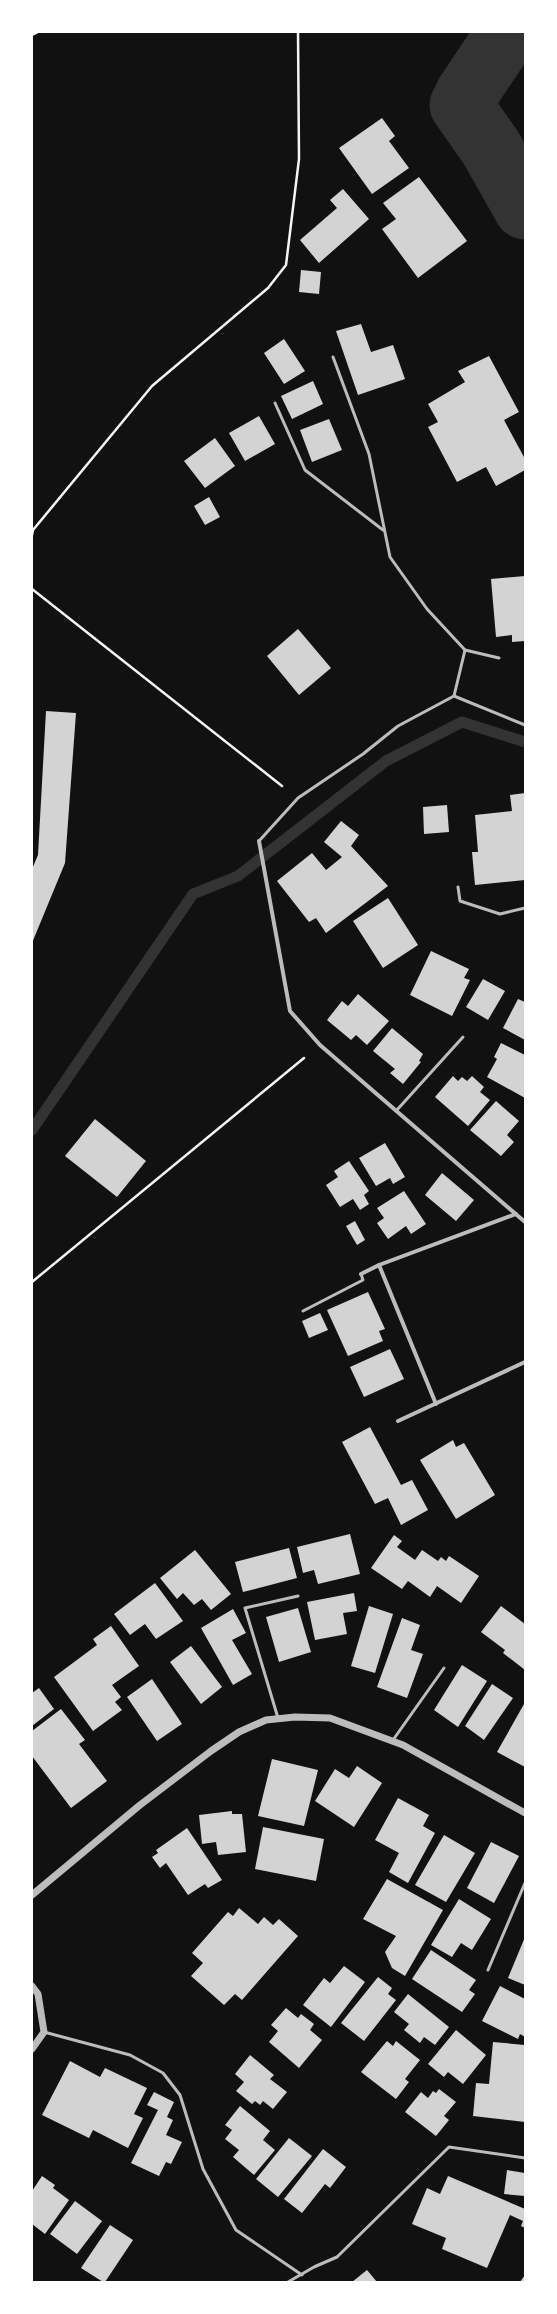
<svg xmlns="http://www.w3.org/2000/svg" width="557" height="2314" font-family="'Open Sans',sans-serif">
  <rect width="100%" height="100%" fill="#111"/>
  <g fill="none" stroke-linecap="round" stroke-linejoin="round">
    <path stroke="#333" stroke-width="11" d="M32,1130L193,894L238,876L386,761L462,722L525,742"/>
    <path stroke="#333" stroke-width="63" d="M508,32L467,93L461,105L491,148L525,208"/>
  </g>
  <g fill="#d3d3d3">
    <path d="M382,118L395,136L389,141L409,168L372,194L339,148Z"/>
    <path d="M419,177L467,241L418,278L382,229L396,219L383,203Z"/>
    <path d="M343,189L369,219L319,263L300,240L337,208L330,200Z"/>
    <path d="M301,270L321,272L319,294L299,292Z"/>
    <path d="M361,324L371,352L393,345L405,379L358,395L336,331Z"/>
    <path d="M284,339L305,371L284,384L264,353Z"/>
    <path d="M489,356L519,412L504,420L525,459V470L496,486L486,467L457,482L428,427L438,422L428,404L465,382L458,371Z"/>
    <path d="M313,381L323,404L292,419L281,396Z"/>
    <path d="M259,416L275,444L245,461L229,433Z"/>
    <path d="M329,419L342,450L312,462L300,430Z"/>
    <path d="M215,438L235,466L205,488L184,461Z"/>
    <path d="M209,497L220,517L205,525L194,506Z"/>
    <path d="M525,576V641L512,642V635L496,637L491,579Z"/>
    <path d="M298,629L331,668L299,695L267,656Z"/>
    <path d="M46,711L76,713L65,863L32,943V869L38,855Z"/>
    <path d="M525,793V880L475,885L472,852H478L475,815L512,811L510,795Z"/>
    <path d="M447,805L449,832L424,834L423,807Z"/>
    <path d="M341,821L359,835L351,846L388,886L326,933L316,918L309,922L277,881L312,853L326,870L342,857L324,842Z"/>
    <path d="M388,898L418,945L383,968L353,921Z"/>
    <path d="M431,951L469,969L464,978L470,980L452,1016L410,995Z"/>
    <path d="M483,979L505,991L488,1020L466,1007Z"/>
    <path d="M358,994L389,1021L367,1045L356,1035L351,1040L327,1020L342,1001L348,1006Z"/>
    <path d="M518,999L525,1002V1040L503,1028Z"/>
    <path d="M392,1028L423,1054L419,1061L421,1062L403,1084L390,1073L395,1069L373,1051Z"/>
    <path d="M501,1043L525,1055V1098L487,1077L497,1059L494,1057Z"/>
    <path d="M453,1076L458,1081L462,1077L467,1081L472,1076L484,1087L480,1092L490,1100L468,1126L435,1097Z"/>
    <path d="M496,1101L519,1121L507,1135L514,1142L501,1156L470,1130Z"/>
    <path d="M95,1119L146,1161L117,1197L65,1156Z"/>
    <path d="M385,1143L405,1177L393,1184L390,1178L376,1186L359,1158Z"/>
    <path d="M349,1161L369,1191L364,1195L369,1204L360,1210L353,1199L340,1207L326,1185L338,1177L334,1171Z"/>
    <path d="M442,1173L474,1200L456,1221L425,1195Z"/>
    <path d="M404,1191L426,1224L411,1234L406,1226L388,1239L377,1223L384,1218L377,1208Z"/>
    <path d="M355,1221L365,1240L357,1245L346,1226Z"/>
    <path d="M368,1292L385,1329L379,1331L383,1341L348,1356L327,1310Z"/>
    <path d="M320,1313L328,1330L309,1338L302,1321Z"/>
    <path d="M390,1349L404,1379L364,1397L350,1367Z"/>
    <path d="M370,1427L401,1485L412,1480L428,1510L401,1525L388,1498L375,1504L342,1442Z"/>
    <path d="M453,1440L456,1447L464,1443L495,1495L456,1519L420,1460Z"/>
    <path d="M350,1534L360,1574L318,1584L314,1570L303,1573L297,1547Z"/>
    <path d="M394,1535L402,1541L397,1547L415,1560L422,1550L438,1561L441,1557L446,1561L449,1556L479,1576L461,1603L437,1586L430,1597L408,1581L402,1589L371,1568Z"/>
    <path d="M289,1548L297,1578L243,1592L235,1562Z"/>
    <path d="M195,1550L231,1594L211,1610L202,1599L194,1605L183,1593L177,1599L160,1578Z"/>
    <path d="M155,1583L183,1621L156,1639L145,1624L130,1635L114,1614Z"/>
    <path d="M354,1593L357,1611L343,1613L347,1634L315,1640L307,1602Z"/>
    <path d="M369,1606L393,1614L375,1673L351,1666Z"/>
    <path d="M501,1606L525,1624V1670L503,1653L505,1650L481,1632Z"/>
    <path d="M298,1608L311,1652L279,1662L266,1617Z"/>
    <path d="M233,1609L246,1633L232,1640L252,1674L233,1685L201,1628Z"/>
    <path d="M402,1618L420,1625L411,1650L423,1654L407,1698L377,1687Z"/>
    <path d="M111,1626L139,1666L112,1685L121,1697L115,1702L122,1710L93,1731L54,1677L97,1645L93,1639Z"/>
    <path d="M191,1646L222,1687L201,1704L170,1662Z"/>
    <path d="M462,1665L487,1681L458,1727L434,1710Z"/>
    <path d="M152,1679L182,1724L157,1741L127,1697Z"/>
    <path d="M492,1684L513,1698L484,1740L465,1726Z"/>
    <path d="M39,1688L54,1709L32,1726V1693Z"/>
    <path d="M524,1704L525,1705V1767L497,1752Z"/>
    <path d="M61,1709L85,1740L79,1744L107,1781L71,1808L32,1756V1731Z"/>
    <path d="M272,1759L318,1770L304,1826L258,1816Z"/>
    <path d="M357,1766L382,1783L354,1827L315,1801L335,1769L349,1778Z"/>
    <path d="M398,1798L429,1815L423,1826L435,1833L408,1883L389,1872L399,1853L375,1840Z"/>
    <path d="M232,1811V1814H242L246,1852L218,1855L216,1842L202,1844L199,1815Z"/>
    <path d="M263,1827L324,1839L316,1881L255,1869Z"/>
    <path d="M187,1828L222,1880L208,1888L205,1884L188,1895L166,1863L160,1868L152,1857L158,1853L156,1850Z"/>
    <path d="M444,1835L475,1853L446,1902L415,1885Z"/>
    <path d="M491,1842L519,1856L494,1903L467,1888Z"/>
    <path d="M387,1879L443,1910L405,1976L392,1968L385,1952L396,1936L363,1919Z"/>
    <path d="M459,1899L491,1919L472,1950L461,1943L452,1957L431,1945Z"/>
    <path d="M239,1908L258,1924L264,1917L273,1925L279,1919L298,1936L242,2000L235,1994L224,2005L191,1976L203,1963L192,1953L228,1912L233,1916Z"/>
    <path d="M525,1937V1985L508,1978Z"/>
    <path d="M431,1950L476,1980L469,1990L475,1994L462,2012L412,1979Z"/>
    <path d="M344,1966L365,1982L331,2027L303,2005L324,1978L330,1983Z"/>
    <path d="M378,1977L392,1988L388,1994L396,2000L364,2041L341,2023Z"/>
    <path d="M500,1986L525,1999V2037L520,2034L518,2039L482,2021Z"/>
    <path d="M408,1994L449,2027L435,2045L424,2037L420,2043L404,2030L409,2024L394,2012Z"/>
    <path d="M286,2008L298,2018L301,2014L314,2024L310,2030L322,2040L299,2068L269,2042L278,2031L271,2025Z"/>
    <path d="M456,2030L486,2055L463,2084L448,2072L444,2077L428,2064Z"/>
    <path d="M387,2041L393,2046L396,2041L420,2060L405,2079L409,2082L396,2099L361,2072Z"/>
    <path d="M493,2042L525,2045V2122L473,2116L476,2083L489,2084Z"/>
    <path d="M250,2055L274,2075L270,2079L287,2092L273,2109L263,2101L260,2105L255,2101L252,2104L236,2091L244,2082L235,2074Z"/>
    <path d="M70,2061L100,2077L105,2068L147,2088L134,2114L143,2118L128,2148L93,2130L89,2138L42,2115Z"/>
    <path d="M439,2089L456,2102L444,2116L449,2120L436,2136L405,2112L421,2092L428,2098L433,2091L436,2093Z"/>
    <path d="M154,2092L174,2102L167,2117L173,2120L166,2135L182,2142L171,2164L166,2162L159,2176L131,2163L158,2110L147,2105Z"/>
    <path d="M240,2106L270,2131L263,2140L275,2150L254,2175L233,2157L239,2150L225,2139L232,2130L225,2125Z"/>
    <path d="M289,2138L312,2156L278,2197L256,2179Z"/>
    <path d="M323,2149L346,2167L330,2188L325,2184L302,2213L284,2199Z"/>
    <path d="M507,2170L525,2173V2196L504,2194Z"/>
    <path d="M42,2176L55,2185L53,2188L69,2200L45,2234L32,2224V2191Z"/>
    <path d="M448,2176L525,2209V2228L521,2226L523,2221L510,2215L487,2268L442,2249L446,2238L412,2224L427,2188L440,2194Z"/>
    <path d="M75,2201L102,2221L77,2254L50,2234Z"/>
    <path d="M110,2225L133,2240L105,2282H103L81,2268Z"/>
    <path d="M367,2270L377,2282H352Z"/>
    <path d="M525,2275V2282H520Z"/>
  </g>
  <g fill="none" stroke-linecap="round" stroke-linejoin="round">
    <g stroke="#f5f5f5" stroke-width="2.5">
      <path d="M32,35L38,32"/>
      <path d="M32,535L33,530L152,386L268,288L286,265L299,159L298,32"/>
      <path d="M32,589L282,786"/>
      <path d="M32,1282L304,1058"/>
    </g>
    <g stroke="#bcbcbc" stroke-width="3">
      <path d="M333,357L369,454L390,557L427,609L465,650L454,696"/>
      <path d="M275,403L305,470L383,530"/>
      <path d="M465,650L499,658"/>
      <path d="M259,841L298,798L363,754L398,726L454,696L525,725"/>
      <path d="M458,887L460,901L500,914L525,908"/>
      <path d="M396,1111L463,1037"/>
      <path d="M303,1311L363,1280L361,1274"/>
      <path d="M278,1718L245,1608L298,1596"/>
      <path d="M393,1740L444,1668"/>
      <path d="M488,1970L525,1883"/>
      <path d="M44,2032L130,2055L163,2073L180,2095L203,2169L236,2230L302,2275"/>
      <path d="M288,2282L314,2267L337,2257L449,2147L525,2158"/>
    </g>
    <g stroke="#bcbcbc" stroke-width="4">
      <path d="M259,841L290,1011L320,1045L525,1222"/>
      <path d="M379,1265L436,1404"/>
      <path d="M361,1274L379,1265L516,1214"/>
      <path d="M398,1421L525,1362"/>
    </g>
    <g stroke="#bcbcbc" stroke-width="7">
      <path d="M32,1895L140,1805L211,1751L239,1732L266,1720L295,1717L330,1718L403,1745L525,1813"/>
      <path d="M32,1986L38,1994L44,2032L32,2049"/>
    </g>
  </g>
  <rect width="557" height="2314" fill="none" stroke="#ffffff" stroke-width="66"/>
</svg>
